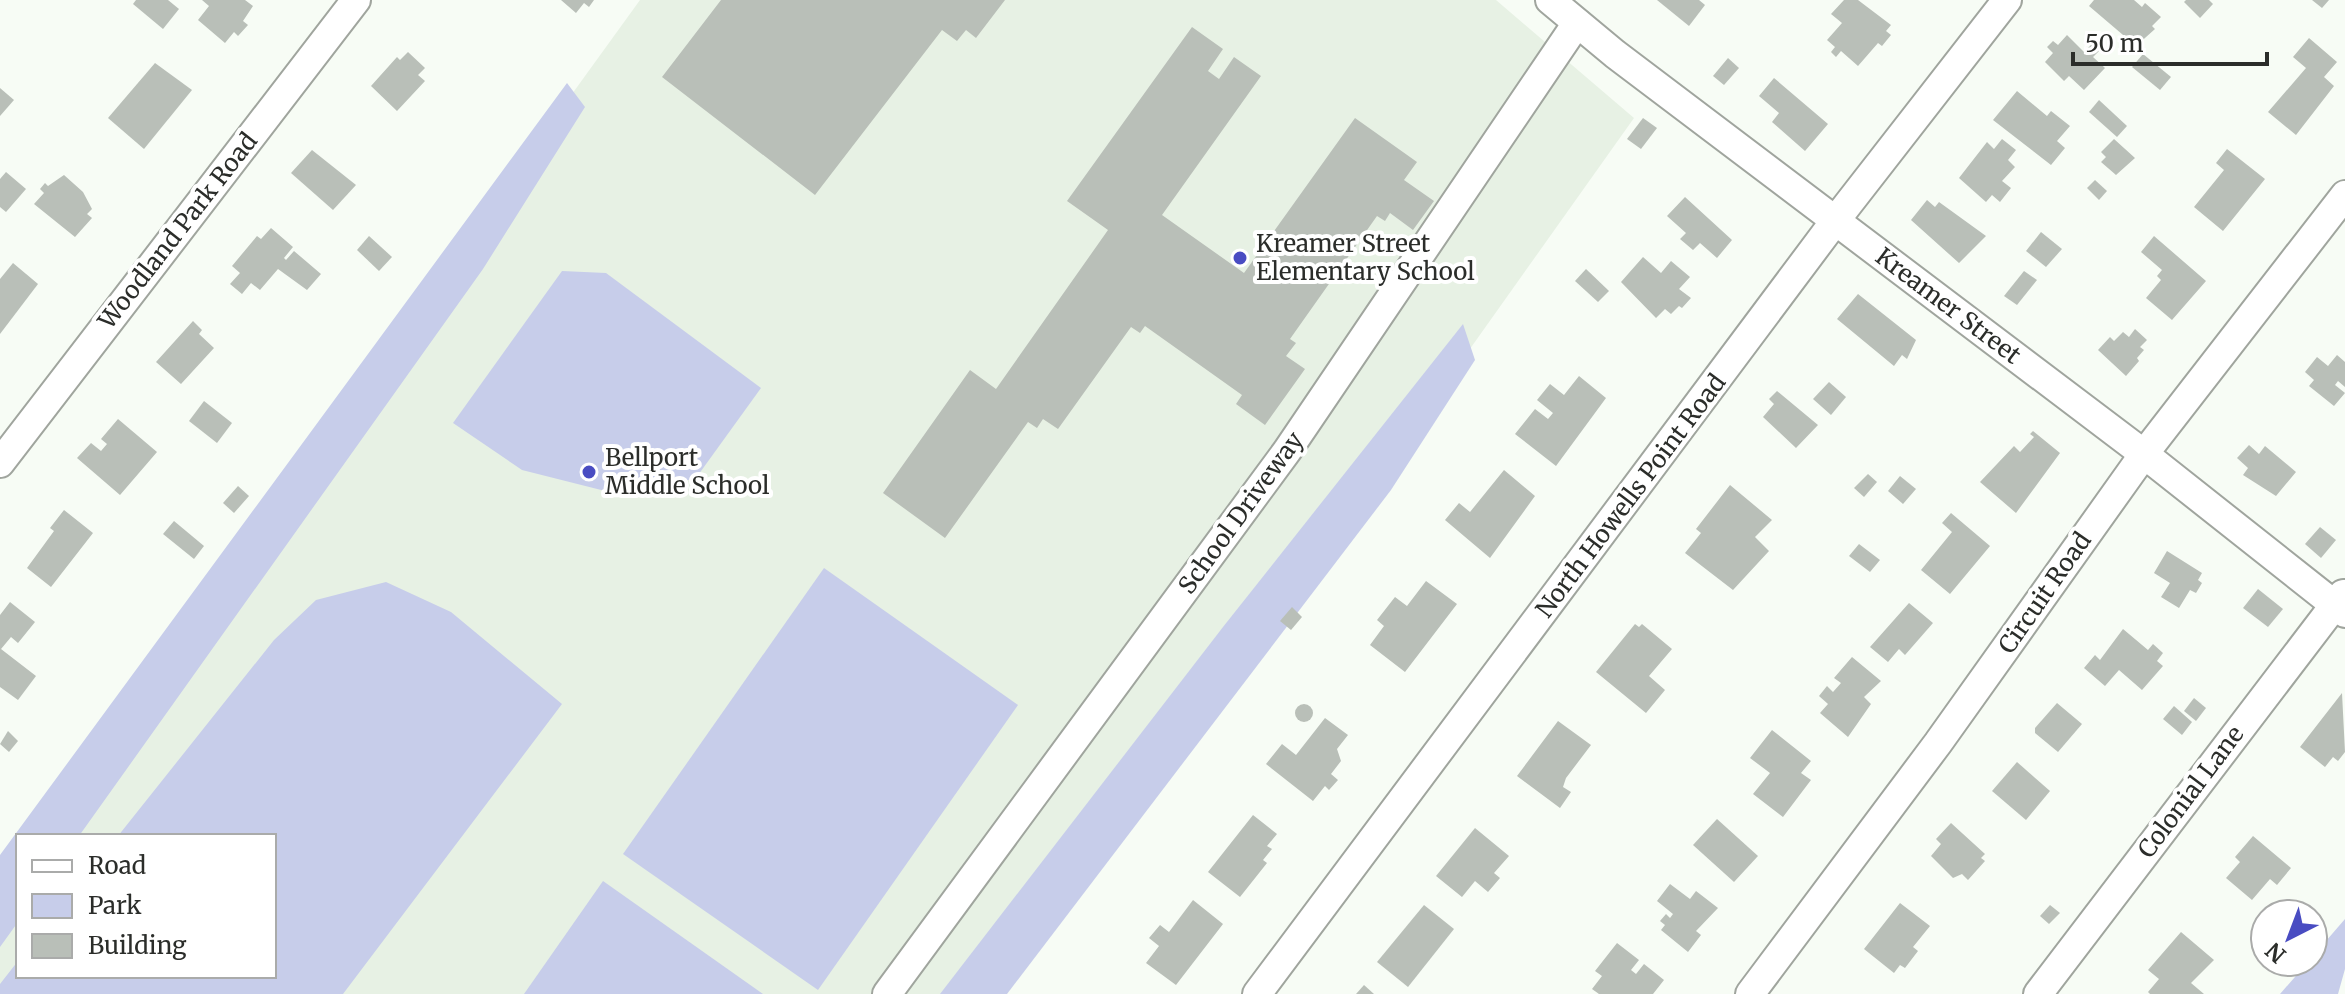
<svg xmlns="http://www.w3.org/2000/svg" width="2345" height="994" font-family="Merriweather,serif">
  <rect width="100%" height="100%" fill="#f7fcf5"/>
  <path fill="#e7f1e4" d="M640,0H1496L1634,118L1190,743L1006,994H0V884L18,859V976H274V836H35Z"/>
  <g fill="#c7cdea">
    <path d="M567,83L585,107L483,269L79,836H18V922L0,947V855Z"/>
    <path d="M562,271L606,273L761,388L696,478L625,496L522,470L453,423Z"/>
    <path d="M1463,324L1475,360L1391,490L1007,994H940L1223,627Z"/>
    <path d="M824,568L1018,705L818,990L623,854Z"/>
    <path d="M386,582L451,612L562,704L343,994H0V984L18,961V976H274V836H118L274,640L316,600Z"/>
    <path d="M603,881L763,994H524Z"/>
    <path d="M2345,919V969L2338,994H2280L2308,962H2313V956Z"/>
  </g>
  <g fill="#b9bfb8">
    <path d="M136,0H168L179,9L163,29L133,4Z"/>
    <path d="M202,0H245L253,6L243,21L248,25L238,36L234,32L225,43L198,20L209,6Z"/>
    <path d="M561,0H594L589,7L584,3L576,13Z"/>
    <path d="M721,0H1005L976,38L966,30L957,41L942,30L815,195L662,77Z"/>
    <path d="M1657,0H1699L1705,5L1689,26Z"/>
    <path d="M1844,0H1858L1891,25L1886,31L1891,35L1882,46L1878,43L1858,66L1841,51L1836,57L1831,52L1835,47L1827,40L1842,23L1831,14Z"/>
    <path d="M2094,0H2134L2142,7L2145,3L2161,17L2152,26L2155,29L2136,46L2089,6Z"/>
    <path d="M2186,0H2209L2213,4L2200,18L2184,2Z"/>
    <path d="M2312,0H2329L2322,8Z"/>
    <path d="M1192,27L1223,49L1208,71L1219,79L1234,57L1261,76L1162,215L1244,273L1355,118L1417,162L1404,180L1434,201L1413,230L1390,213L1385,221L1377,216L1290,339L1296,343L1286,356L1305,369L1265,425L1236,404L1242,395L1145,326L1140,333L1131,327L1058,429L1043,419L1037,428L1028,422L945,538L883,493L970,370L996,389L1108,230L1067,201Z"/>
    <path d="M2067,35L2084,52L2092,44L2099,51L2093,57L2105,68L2084,90L2069,76L2064,81L2045,62L2053,53L2047,47L2053,41L2058,45Z"/>
    <path d="M2309,38L2337,62L2324,77L2334,86L2296,135L2268,112L2306,68L2293,57Z"/>
    <path d="M408,52L425,68L418,75L425,81L397,111L371,86L397,57L400,60Z"/>
    <path d="M2143,54L2171,77L2160,90L2132,67Z"/>
    <path d="M1728,58L1739,68L1724,85L1713,76Z"/>
    <path d="M155,63L192,90L144,149L108,118Z"/>
    <path d="M1774,78L1828,124L1805,151L1772,122L1779,113L1759,96Z"/>
    <path d="M0,88L14,100L0,116Z"/>
    <path d="M2017,91L2047,116L2051,111L2070,126L2057,141L2065,148L2051,165L1993,120Z"/>
    <path d="M2099,100L2127,126L2117,137L2089,112Z"/>
    <path d="M1643,118L1657,128L1641,149L1627,139Z"/>
    <path d="M2002,139L2016,150L2008,160L2015,167L2002,181L2011,188L2000,202L1992,195L1986,202L1959,178L1987,142L1994,149Z"/>
    <path d="M2114,139L2135,158L2116,175L2101,162L2106,157L2101,152Z"/>
    <path d="M2227,149L2265,179L2223,231L2194,207L2224,170L2216,163Z"/>
    <path d="M312,150L356,185L333,210L291,173Z"/>
    <path d="M6,172L26,189L6,212L0,207V179Z"/>
    <path d="M64,175L83,192L92,209L87,214L92,218L75,237L34,204L44,193L40,189L45,183L48,186Z"/>
    <path d="M2095,180L2107,191L2099,200L2087,188Z"/>
    <path d="M1685,197L1732,240L1717,258L1700,243L1693,250L1680,239L1686,233L1667,216Z"/>
    <path d="M1927,200L1935,207L1939,202L1986,236L1959,263L1911,220Z"/>
    <path d="M271,228L293,247L284,258L286,260L294,251L321,274L307,290L278,269L260,290L251,283L242,294L230,284L240,273L232,266L257,236L261,239Z"/>
    <path d="M2041,232L2062,249L2046,267L2026,251Z"/>
    <path d="M369,236L392,257L379,271L357,250Z"/>
    <path d="M2154,236L2206,281L2172,320L2146,298L2161,280L2157,276L2162,270L2141,252Z"/>
    <path d="M1643,257L1661,273L1671,261L1690,277L1679,289L1691,298L1682,308L1679,306L1671,314L1665,309L1656,318L1621,282Z"/>
    <path d="M13,263L38,284L0,334V279Z"/>
    <path d="M1586,269L1609,291L1598,302L1575,281Z"/>
    <path d="M2024,271L2037,280L2017,305L2004,296Z"/>
    <path d="M1858,294L1916,340L1907,359L1902,355L1894,366L1837,319Z"/>
    <path d="M193,321L202,330L199,334L214,348L181,384L156,362Z"/>
    <path d="M2135,329L2147,340L2140,347L2144,350L2137,358L2139,361L2126,376L2098,350L2110,337L2114,341L2123,332L2129,337Z"/>
    <path d="M2337,355L2345,362V387L2338,381L2335,385L2345,393L2334,406L2309,386L2314,380L2305,372L2317,357L2328,366Z"/>
    <path d="M1579,376L1606,398L1556,466L1515,434L1535,409L1548,419L1553,413L1537,400L1550,384L1564,395Z"/>
    <path d="M1829,382L1846,397L1831,415L1813,399Z"/>
    <path d="M1777,391L1818,425L1796,448L1763,417L1774,404L1769,399Z"/>
    <path d="M204,401L232,423L217,443L189,421Z"/>
    <path d="M118,419L157,452L120,495L77,458L91,443L101,451L107,444L101,439Z"/>
    <path d="M2033,431L2060,453L2016,513L1980,482L2014,446L2020,452L2034,437L2030,434Z"/>
    <path d="M2249,445L2259,454L2265,446L2296,472L2276,496L2243,475L2248,468L2237,458Z"/>
    <path d="M1504,470L1535,496L1490,558L1445,520L1459,503L1470,512Z"/>
    <path d="M1868,474L1877,482L1864,497L1854,488Z"/>
    <path d="M1900,476L1916,489L1903,504L1888,491Z"/>
    <path d="M1730,485L1772,520L1755,537L1769,551L1733,590L1685,553L1701,533L1696,529Z"/>
    <path d="M238,486L249,496L234,513L223,503Z"/>
    <path d="M64,510L93,533L51,587L27,568L54,531L50,528Z"/>
    <path d="M1951,513L1990,546L1950,594L1921,570L1952,532L1942,523Z"/>
    <path d="M174,521L204,546L194,559L163,534Z"/>
    <path d="M2320,527L2336,540L2321,558L2305,544Z"/>
    <path d="M1859,544L1880,560L1870,572L1849,556Z"/>
    <path d="M2167,551L2202,573L2198,580L2202,583L2196,593L2190,590L2179,608L2161,597L2170,583L2154,573Z"/>
    <path d="M1426,581L1457,604L1405,672L1370,645L1384,626L1377,620L1395,597L1407,606Z"/>
    <path d="M2258,589L2283,609L2268,627L2243,608Z"/>
    <path d="M10,602L35,622L18,643L11,637L1,649L36,676L18,700L0,687V615Z"/>
    <path d="M1909,603L1933,623L1905,655L1899,649L1888,662L1870,647Z"/>
    <path d="M1292,607L1302,617L1291,630L1280,621Z"/>
    <path d="M1635,624L1639,627L1642,624L1672,649L1649,676L1665,690L1646,713L1596,672Z"/>
    <path d="M2123,629L2148,650L2153,644L2163,653L2157,661L2163,666L2142,690L2119,670L2105,686L2084,668L2095,655L2100,660Z"/>
    <path d="M1852,657L1881,681L1864,697L1871,704L1848,737L1820,713L1828,704L1819,696L1827,686L1833,692L1841,683L1834,678Z"/>
    <path d="M2342,693L2345,752L2338,761L2333,757L2325,767L2300,747Z"/>
    <path d="M2194,698L2206,708L2196,721L2184,711Z"/>
    <path d="M2057,703L2082,724L2058,752L2035,733V728Z"/>
    <circle cx="1304" cy="713" r="9"/>
    <path d="M2174,706L2192,722L2182,735L2163,719Z"/>
    <path d="M1325,718L1348,735L1337,749L1341,761L1331,774L1338,780L1329,790L1325,786L1313,801L1266,764L1282,744L1296,755Z"/>
    <path d="M1558,721L1591,745L1566,778L1563,787L1571,792L1560,808L1517,776Z"/>
    <path d="M1772,730L1811,761L1801,773L1811,780L1783,817L1753,794L1770,773L1750,758Z"/>
    <path d="M8,731L18,741L9,752L0,744Z"/>
    <path d="M2017,762L2050,791L2026,820L1992,791Z"/>
    <path d="M1253,815L1277,834L1267,846L1272,849L1263,860L1267,863L1240,897L1208,872Z"/>
    <path d="M1717,819L1758,856L1734,882L1693,845Z"/>
    <path d="M1951,823L1985,854L1981,858L1985,861L1968,880L1962,874L1953,878L1931,856L1941,844L1936,839Z"/>
    <path d="M1475,828L1509,856L1494,873L1500,878L1488,892L1475,881L1462,897L1436,876Z"/>
    <path d="M2253,836L2291,868L2277,885L2270,879L2252,900L2226,878L2240,862L2235,857Z"/>
    <path d="M1670,884L1690,899L1696,891L1718,908L1696,931L1701,935L1688,952L1661,930L1665,925L1660,921L1666,914L1670,918L1673,914L1657,901Z"/>
    <path d="M1193,900L1223,924L1176,985L1146,963L1159,946L1149,938L1160,925L1169,932Z"/>
    <path d="M1900,903L1930,926L1913,947L1918,951L1905,968L1900,965L1894,973L1864,949Z"/>
    <path d="M1424,905L1454,929L1408,987L1377,962Z"/>
    <path d="M2050,905L2060,913L2049,924L2040,916Z"/>
    <path d="M2181,932L2214,960L2191,983L2204,994H2150L2148,992L2159,979L2148,970Z"/>
    <path d="M1617,943L1639,960L1631,970L1636,974L1644,964L1664,980L1653,994H1599L1592,989L1602,976L1595,971Z"/>
    <path d="M1364,985L1374,994H1356Z"/>
  </g>
  <g fill="none" stroke-linecap="round" stroke-linejoin="round">
    <g stroke="#a0a59e" stroke-width="32">
      <g id="street">
        <path d="M1550,0L1615,54L2144,454L2345,613"/>
        <path d="M0,463L356,0"/>
        <path d="M887,994L1287,451L1577,23"/>
        <path d="M1257,994L1835,221L2007,0"/>
        <path d="M1750,994L1938,743L2144,454L2345,195"/>
        <path d="M2038,994L2343,594"/>
      </g>
    </g>
    <use href="#street" stroke="#fff" stroke-width="28"/>
  </g>
  <g fill="#494cc2" stroke="#fff" stroke-width="3">
    <circle cx="1240" cy="258" r="8"/>
    <circle cx="589" cy="472" r="8"/>
  </g>
  <g text-anchor="middle" stroke-width="8" stroke-linejoin="round" paint-order="stroke">
    <g font-size="24" fill="#2b2d2a" stroke="#fff">
      <text transform="translate(178 231) rotate(-52)" y="8">Woodland Park Road</text>
      <text transform="translate(1948 306) rotate(37)" y="8">Kreamer Street</text>
      <text transform="translate(1631 496) rotate(-53)" y="8">North Howells Point Road</text>
      <text transform="translate(1241 513) rotate(-54)" y="8">School Driveway</text>
      <text transform="translate(2045 593) rotate(-55)" y="8">Circuit Road</text>
      <text transform="translate(2191 792) rotate(-53)" y="8">Colonial Lane</text>
    </g>
    <g font-size="24" fill="#2b2d2a" stroke="#fff" text-anchor="start">
      <text x="1256" y="252">Kreamer Street<tspan x="1256" dy="28">Elementary School</tspan></text>
      <text x="605" y="466">Bellport<tspan x="605" dy="28">Middle School</tspan></text>
    </g>
  </g>
  <rect x="16" y="834" width="260" height="144" fill="#ffffff" stroke="#aaabaa" stroke-width="2"/>
  <rect x="32" y="860" width="40" height="12" fill="#ffffff" stroke="#aaabaa" stroke-width="2"/>
  <text x="88" y="874" font-size="24" fill="#2b2d2a">Road</text>
  <rect x="32" y="894" width="40" height="24" fill="#c7cdea" stroke="#aaabaa" stroke-width="2"/>
  <text x="88" y="914" font-size="24" fill="#2b2d2a">Park</text>
  <rect x="32" y="934" width="40" height="24" fill="#b9bfb8" stroke="#aaabaa" stroke-width="2"/>
  <text x="88" y="954" font-size="24" fill="#2b2d2a">Building</text>
  <g transform="translate(2289 938) rotate(222)"><circle r="38" fill="#ffffff" stroke="#aaabaa" stroke-width="2"/>
  <path d="M0-6L14 30L0 20L-14 30Z" fill="#494cc2"/>
  <text y="-12" font-size="22" font-weight="bold" text-anchor="middle" fill="#2b2d2a">N</text>
  </g>
  <path d="M2073 52v12h194v-12" fill="none" stroke="#2b2d2a" stroke-width="4"/>
  <text x="2085" y="52" font-size="24" fill="#2b2d2a" stroke="#ffffff" stroke-width="6" paint-order="stroke">50 m</text>
</svg>
